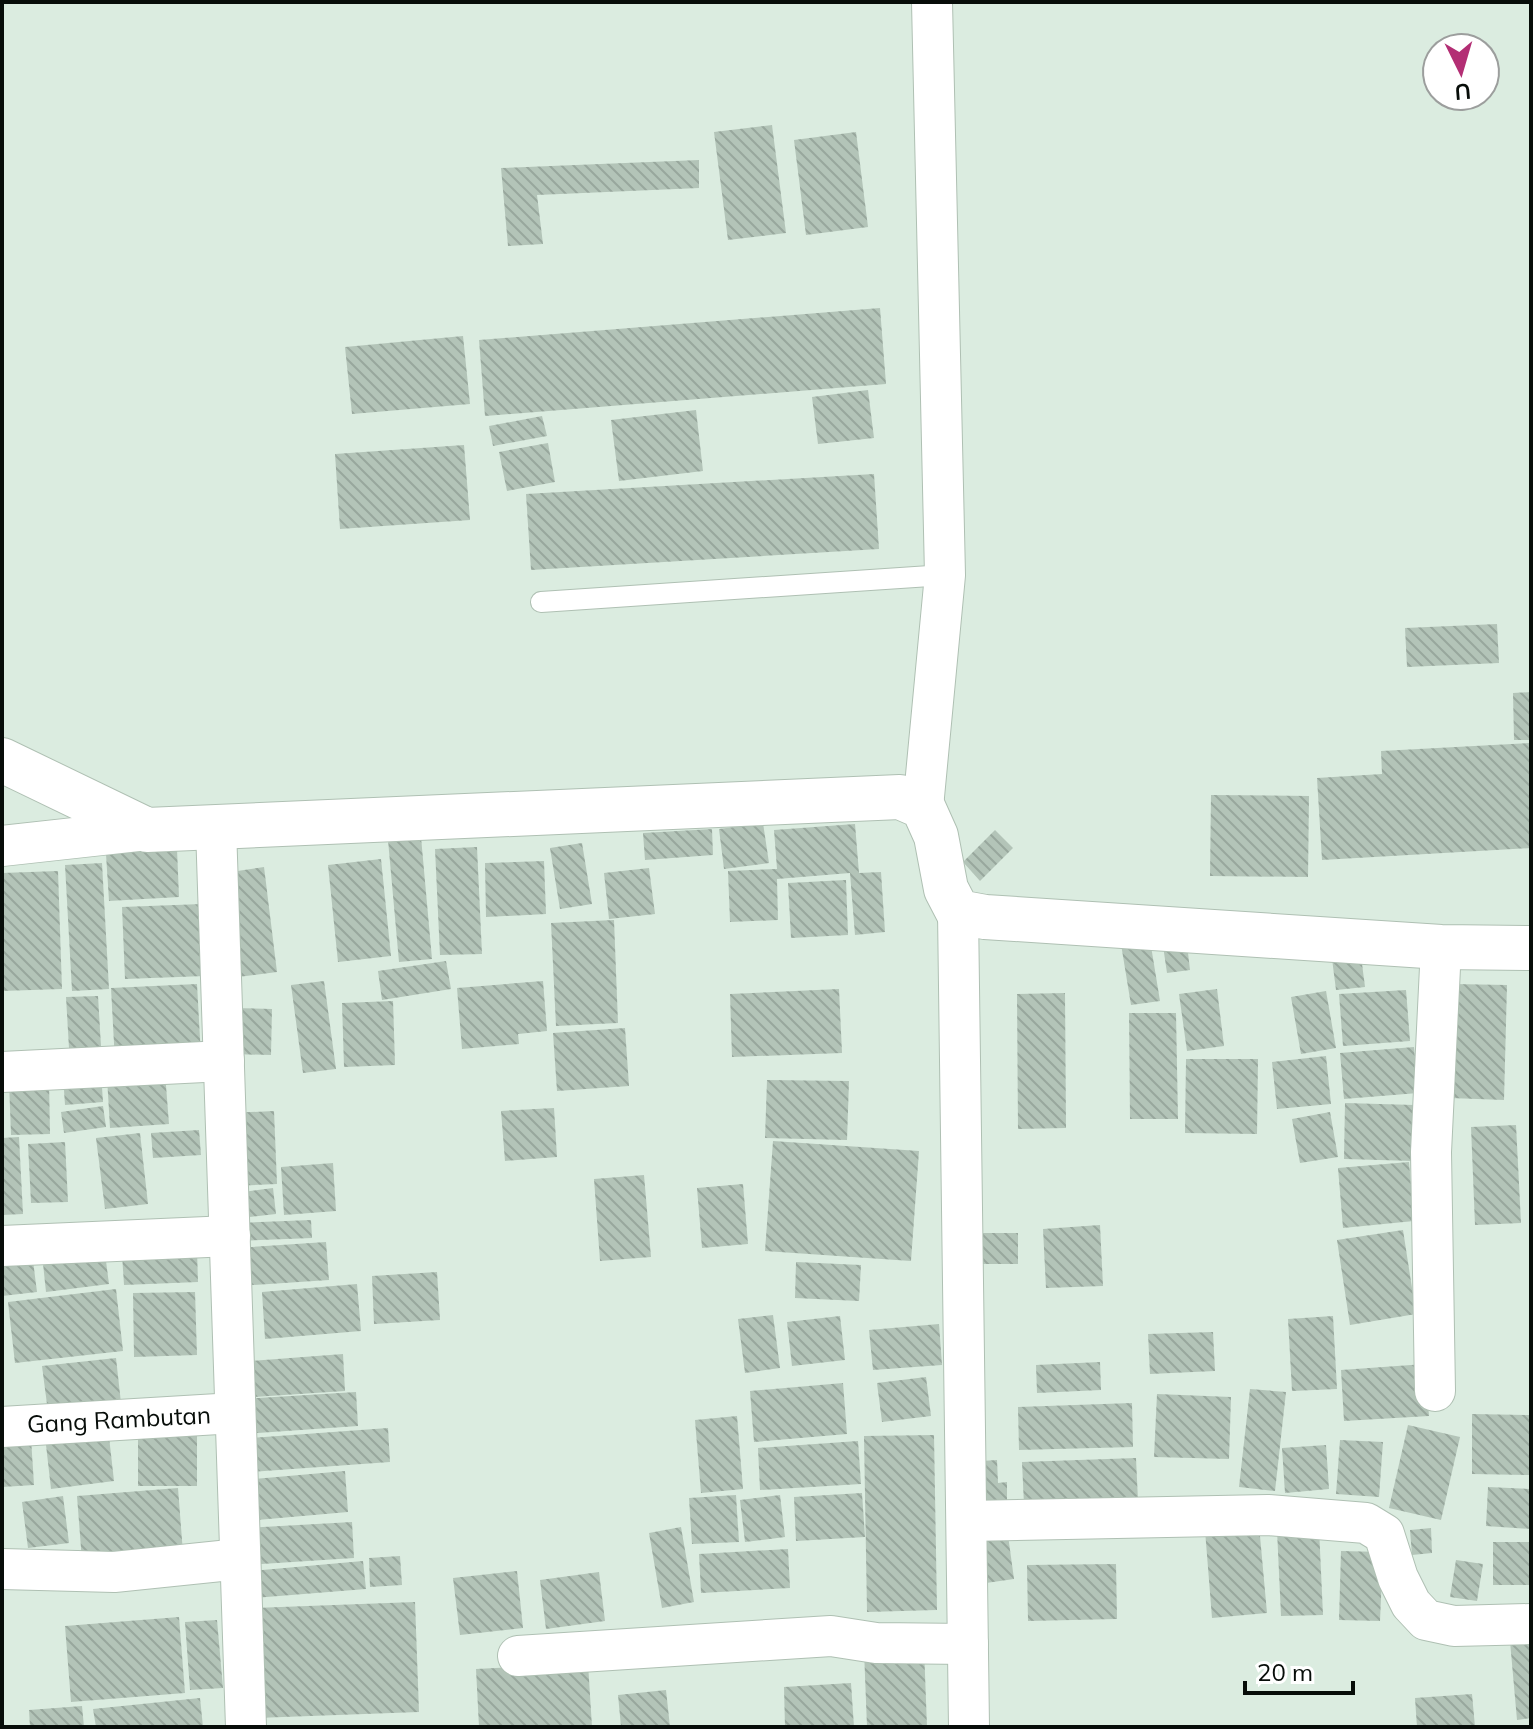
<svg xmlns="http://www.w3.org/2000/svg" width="1533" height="1729" font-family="Mulish,sans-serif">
  <defs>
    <pattern id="building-back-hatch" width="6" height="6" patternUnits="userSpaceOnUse" patternTransform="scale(2)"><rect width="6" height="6" fill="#b3c4b8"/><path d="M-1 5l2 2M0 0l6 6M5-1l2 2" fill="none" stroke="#98a79d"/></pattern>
  </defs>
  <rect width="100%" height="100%" fill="#dbece0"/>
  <g fill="url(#building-back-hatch)">
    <path d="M772,125L786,233L728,240L714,132Z"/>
    <path d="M856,132L868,227L806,235L794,140Z"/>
    <path d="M699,160V188L537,195L543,244L508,246L501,168Z"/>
    <path d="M880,308L886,384L485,416L479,340Z"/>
    <path d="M463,336L470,404L352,414L345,347Z"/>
    <path d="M868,390L874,438L818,444L812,397Z"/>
    <path d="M696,410L703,471L619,481L611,420Z"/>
    <path d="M542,416L547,436L493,446L489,426Z"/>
    <path d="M548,443L555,482L507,491L499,452Z"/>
    <path d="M464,445L470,520L340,529L335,454Z"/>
    <path d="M874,474L879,549L531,570L526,494Z"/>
    <path d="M1497,624L1499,663L1407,667L1405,628Z"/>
    <path d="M1531,692V740H1514L1513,693Z"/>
    <path d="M1531,743V848L1322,860L1317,778L1382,774L1381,751Z"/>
    <path d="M1211,795L1309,796L1308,877L1210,876Z"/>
    <path d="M763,823L769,863L724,869L719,829Z"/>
    <path d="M855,824L859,873L881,872L885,932L855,935L850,873L777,879L778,920L730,922L728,871L777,869L774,830Z"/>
    <path d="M712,829L713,855L645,860L643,833Z"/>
    <path d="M995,830L1013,848L980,881L963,862Z"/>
    <path d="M421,837L432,959L399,962L388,840Z"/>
    <path d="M582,843L592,904L560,909L550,848Z"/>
    <path d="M477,847L482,954L440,955L435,849Z"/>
    <path d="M177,849L179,897L109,901L106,854Z"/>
    <path d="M381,859L391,956L338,962L328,865Z"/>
    <path d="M544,861L546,914L486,917L485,863Z"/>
    <path d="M102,863L109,989L72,991L65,865Z"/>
    <path d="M264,867L277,972L238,977L224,873Z"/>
    <path d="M649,868L655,914L609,919L604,873Z"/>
    <path d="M58,871L62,989L2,991V873Z"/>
    <path d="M846,880L848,935L791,938L788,883Z"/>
    <path d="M202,904L205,976L125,979L122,907Z"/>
    <path d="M614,920L618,1023L556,1026L551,923Z"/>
    <path d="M1186,936L1190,970L1167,973L1162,939Z"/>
    <path d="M1150,940L1160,1001L1131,1005L1121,944Z"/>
    <path d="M1360,948L1365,987L1336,990L1331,951Z"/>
    <path d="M446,961L451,989L382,1000L378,971Z"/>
    <path d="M324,981L336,1069L303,1073L291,985Z"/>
    <path d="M543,981L547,1031L518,1034L519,1044L462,1049L457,988Z"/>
    <path d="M197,984L201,1057L115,1062L111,988Z"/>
    <path d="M1453,984L1507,985L1504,1100L1450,1098Z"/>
    <path d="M839,989L842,1053L732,1057L730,994Z"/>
    <path d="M1217,989L1224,1046L1187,1051L1179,994Z"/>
    <path d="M1406,990L1410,1041L1343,1046L1339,994Z"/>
    <path d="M1326,991L1336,1048L1301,1054L1291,997Z"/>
    <path d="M1065,993L1066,1128L1018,1129L1017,994Z"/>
    <path d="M98,996L102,1063L70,1065L66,997Z"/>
    <path d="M393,1001L395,1065L344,1067L342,1003Z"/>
    <path d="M232,1008L272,1009L271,1055L231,1054Z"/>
    <path d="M1129,1013H1176L1178,1119H1130Z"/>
    <path d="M625,1028L629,1086L557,1091L553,1033Z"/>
    <path d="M1414,1047L1418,1093L1344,1099L1340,1053Z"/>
    <path d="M1326,1056L1331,1104L1277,1109L1272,1062Z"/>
    <path d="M1186,1059H1258L1257,1134L1185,1133Z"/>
    <path d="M101,1073L103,1102L65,1105L63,1076Z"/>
    <path d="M165,1073L169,1124L110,1128L107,1077Z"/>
    <path d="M49,1080L50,1134L11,1135L9,1081Z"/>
    <path d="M767,1080L849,1081L847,1140L765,1138Z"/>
    <path d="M1345,1103L1415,1105L1414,1161L1344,1159Z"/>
    <path d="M103,1106L106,1127L64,1133L61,1112Z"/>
    <path d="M554,1108L557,1157L505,1161L501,1111Z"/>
    <path d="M274,1111L277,1184L233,1186L229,1113Z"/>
    <path d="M1330,1112L1338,1157L1300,1163L1292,1119Z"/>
    <path d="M1516,1125L1521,1223L1475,1225L1471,1127Z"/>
    <path d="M199,1130L201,1155L153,1158L151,1133Z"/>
    <path d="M140,1133L148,1204L105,1209L96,1138Z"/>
    <path d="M19,1137L23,1214L2,1215V1138Z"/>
    <path d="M773,1141L919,1151L911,1261L765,1251Z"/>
    <path d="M65,1142L68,1202L31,1203L28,1144Z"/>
    <path d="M1409,1162L1414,1221L1343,1228L1338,1168Z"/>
    <path d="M333,1163L336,1211L284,1215L281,1167Z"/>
    <path d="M644,1175L651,1257L600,1261L594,1179Z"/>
    <path d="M743,1184L748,1244L702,1248L697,1188Z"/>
    <path d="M273,1188L276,1214L232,1219L229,1194Z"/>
    <path d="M311,1220L312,1238L238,1241V1223Z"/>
    <path d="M1100,1225L1103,1286L1046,1288L1043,1229Z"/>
    <path d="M1403,1230L1416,1314L1350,1325L1337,1240Z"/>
    <rect x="980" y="1233" width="38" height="31"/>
    <path d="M326,1242L329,1280L239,1286L236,1248Z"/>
    <path d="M104,1246L109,1284L46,1292L42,1254Z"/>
    <path d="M197,1251L198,1282L124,1285L122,1254Z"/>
    <path d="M32,1253L37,1292L2,1296V1257Z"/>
    <path d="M796,1262L861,1265L859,1301L795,1298Z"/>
    <path d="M437,1272L440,1320L374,1324L372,1276Z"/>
    <path d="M357,1284L361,1331L265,1339L262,1292Z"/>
    <path d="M116,1289L123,1351L15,1363L8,1302Z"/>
    <path d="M195,1292L197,1355L134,1357L133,1293Z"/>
    <path d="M773,1315L780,1368L745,1373L738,1319Z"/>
    <path d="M840,1316L845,1360L792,1366L787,1322Z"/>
    <path d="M1333,1316L1337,1389L1292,1391L1288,1319Z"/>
    <path d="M939,1324L942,1365L873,1370L869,1330Z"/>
    <path d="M1213,1332L1215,1371L1150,1374L1148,1334Z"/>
    <path d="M343,1354L345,1391L238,1398L236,1362Z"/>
    <path d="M116,1358L121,1403L48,1412L42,1366Z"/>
    <path d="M1100,1362L1101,1390L1037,1393L1036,1365Z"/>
    <path d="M1425,1364L1429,1416L1344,1421L1341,1370Z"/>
    <path d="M926,1377L931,1416L882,1422L877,1383Z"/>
    <path d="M843,1383L847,1434L754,1442L750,1391Z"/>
    <path d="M1250,1389L1286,1392L1275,1491L1239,1487Z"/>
    <path d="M356,1392L358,1426L243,1434L240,1399Z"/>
    <path d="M1157,1394L1231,1397L1229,1459L1154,1457Z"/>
    <path d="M1132,1403L1133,1447L1019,1450L1018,1407Z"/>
    <path d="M1472,1414L1531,1415V1475L1472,1474Z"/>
    <path d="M737,1416L743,1489L701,1493L695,1420Z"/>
    <path d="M197,1425V1486H138V1426Z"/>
    <path d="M1408,1425L1460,1437L1441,1520L1389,1508Z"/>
    <path d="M108,1428L114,1481L51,1489L45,1436Z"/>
    <path d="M388,1428L390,1462L251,1472L249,1438Z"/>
    <path d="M934,1435L937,1610L867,1612L864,1436Z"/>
    <path d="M31,1438L34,1485L2,1487V1440Z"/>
    <path d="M1340,1440L1383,1442L1379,1497L1336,1494Z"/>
    <path d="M858,1441L861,1484L760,1490L758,1448Z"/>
    <path d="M1326,1445L1329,1489L1285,1493L1282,1448Z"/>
    <path d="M1136,1458L1138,1501L1024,1505L1022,1462Z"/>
    <path d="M997,1460L998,1483L1007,1482V1507L969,1509L966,1462Z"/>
    <path d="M345,1471L348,1512L244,1521L241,1480Z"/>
    <path d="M1488,1487L1531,1489V1529L1486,1526Z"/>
    <path d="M178,1488L183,1553L82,1561L77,1496Z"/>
    <path d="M862,1493L865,1537L796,1541L794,1497Z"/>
    <path d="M736,1495L739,1542L692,1544L689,1498Z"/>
    <path d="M780,1495L785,1537L745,1542L740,1500Z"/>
    <path d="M63,1496L69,1543L28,1548L22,1502Z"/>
    <path d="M352,1522L354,1558L247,1565L245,1528Z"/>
    <path d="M1259,1525L1267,1613L1212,1618L1205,1530Z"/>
    <path d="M681,1527L694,1602L662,1608L649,1533Z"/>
    <path d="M1007,1528L1014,1579L979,1584L972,1532Z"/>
    <path d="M1319,1528L1323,1615L1281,1616L1277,1530Z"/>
    <path d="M1431,1528L1432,1553L1412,1555L1410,1530Z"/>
    <rect x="1493" y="1542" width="38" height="43"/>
    <path d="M788,1549L790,1588L701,1593L699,1554Z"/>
    <path d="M1341,1551L1383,1552L1380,1621L1339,1620Z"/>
    <path d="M400,1556L402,1585L370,1587L369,1558Z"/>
    <path d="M1456,1560L1483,1564L1477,1601L1450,1597Z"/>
    <path d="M363,1561L366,1589L254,1598L252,1571Z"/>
    <path d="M1116,1564L1117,1619L1028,1621L1027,1565Z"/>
    <path d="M517,1571L523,1628L460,1635L453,1578Z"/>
    <path d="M599,1572L605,1621L546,1629L540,1580Z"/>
    <path d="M415,1602L419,1712L256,1718L251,1608Z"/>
    <path d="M179,1617L185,1693L71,1702L65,1626Z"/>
    <path d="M217,1620L223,1688L190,1690L185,1622Z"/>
    <path d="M1531,1629V1718L1517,1720L1509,1630Z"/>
    <path d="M924,1648L927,1727H867L864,1650Z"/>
    <path d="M588,1663L592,1727H479L476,1669Z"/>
    <path d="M851,1683L854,1727H785L784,1687Z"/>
    <path d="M666,1690L670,1727H621L618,1695Z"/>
    <path d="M1472,1694L1475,1727H1417L1415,1698Z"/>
    <path d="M200,1698L203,1727H96L93,1709Z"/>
    <path d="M82,1706L84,1727H30L29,1710Z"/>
  </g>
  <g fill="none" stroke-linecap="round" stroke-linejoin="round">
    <g stroke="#afc0b3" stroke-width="22">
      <path id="lane" d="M541,602L945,575"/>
    </g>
    <g stroke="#afc0b3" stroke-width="42">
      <g id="street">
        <path d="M923,807L945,575L932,2"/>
        <path d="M216,828L246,1727"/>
        <path d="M2,846L147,830"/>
        <path d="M958,912L969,1727"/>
        <path d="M2,1072L224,1061"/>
        <path d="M2,1246L230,1236"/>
        <path d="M1435,1391L1431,1152L1441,947"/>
        <path d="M2,1427L235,1413"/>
        <path d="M967,1521L1268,1515L1366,1523L1384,1534L1398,1578L1411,1604L1426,1620L1454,1626L1531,1624"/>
        <path d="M2,1569L114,1572L240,1559"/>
        <path d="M518,1656L831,1636L876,1643L968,1644"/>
      </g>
    </g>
    <g stroke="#afc0b3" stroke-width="46">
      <path id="secondary" d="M2,760L147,830L900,797L923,807L936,836L946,889L958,912L985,917L1441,947L1531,948"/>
    </g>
    <use href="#lane" stroke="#fff" stroke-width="20"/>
    <use href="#street" stroke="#fff" stroke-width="40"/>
    <use href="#secondary" stroke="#fff" stroke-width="44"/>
  </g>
  <g text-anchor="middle" stroke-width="6" stroke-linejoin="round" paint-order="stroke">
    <g font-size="24" fill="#070d09" stroke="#fff">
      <text transform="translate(119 1420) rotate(-3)" y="8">Gang Rambutan</text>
    </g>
  </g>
  <rect width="1533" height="1729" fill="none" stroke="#070d09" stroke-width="8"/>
  <g transform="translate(1461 72) rotate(175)"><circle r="38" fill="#ffffff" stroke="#9c9e9d" stroke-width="2"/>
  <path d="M0-6L14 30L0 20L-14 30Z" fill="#b32e74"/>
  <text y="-12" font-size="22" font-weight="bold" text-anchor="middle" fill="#070d09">U</text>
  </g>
  <path d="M1245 1681v12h108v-12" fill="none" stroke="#070d09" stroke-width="4"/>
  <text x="1257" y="1681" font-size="24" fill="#070d09" stroke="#ffffff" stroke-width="6" paint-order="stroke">20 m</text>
</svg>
